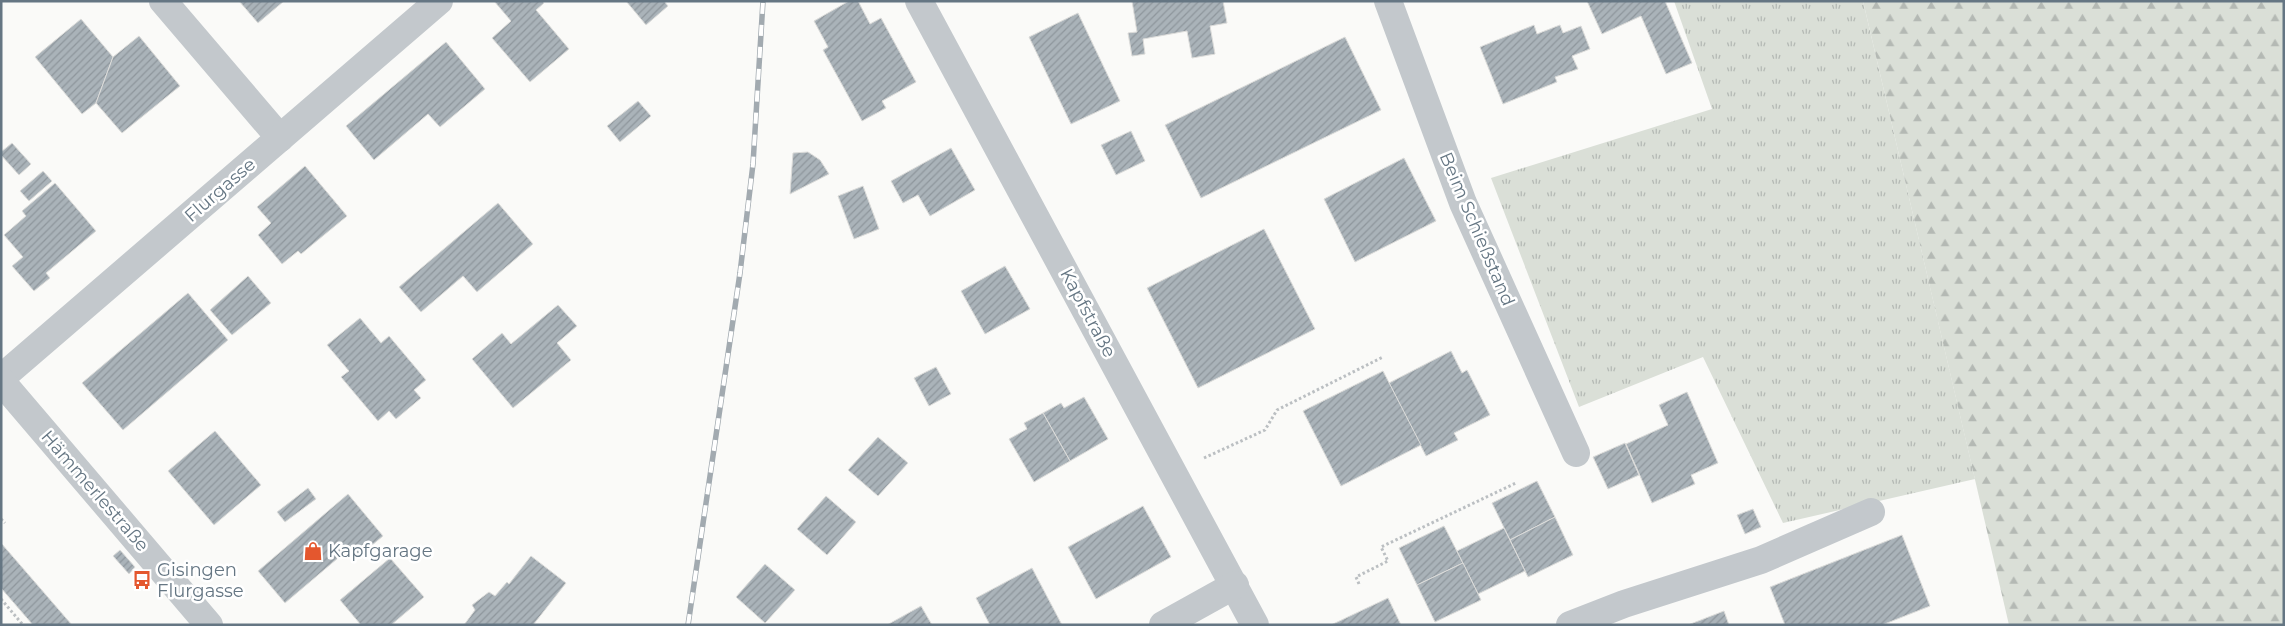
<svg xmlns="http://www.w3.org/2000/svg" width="2285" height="626" font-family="Montserrat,sans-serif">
  <defs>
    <pattern id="grass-tufts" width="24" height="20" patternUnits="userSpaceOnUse" patternTransform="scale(1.25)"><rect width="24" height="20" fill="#dadfd7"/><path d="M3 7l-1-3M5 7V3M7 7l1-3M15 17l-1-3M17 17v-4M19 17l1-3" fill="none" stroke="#b4b9b4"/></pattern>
    <pattern id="forest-firs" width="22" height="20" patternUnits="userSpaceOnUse" patternTransform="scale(1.25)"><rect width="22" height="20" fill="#dadfd7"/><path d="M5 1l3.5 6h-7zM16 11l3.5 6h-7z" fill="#b4b9b4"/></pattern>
    <pattern id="building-hatch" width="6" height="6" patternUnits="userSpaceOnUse" patternTransform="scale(1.25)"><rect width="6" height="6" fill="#aab3b9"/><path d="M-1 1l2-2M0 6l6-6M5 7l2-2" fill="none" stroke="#8e969c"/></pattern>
  </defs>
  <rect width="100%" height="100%" fill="#fafaf8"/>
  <path fill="url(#grass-tufts)" d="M1674,1H1863L1975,479L1783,523L1703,357L1579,407L1491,178L1712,109Z"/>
  <path fill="url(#forest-firs)" d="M1863,1H2284V625H2009Z"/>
  <g fill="url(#building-hatch)" stroke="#dcdcda">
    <path d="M239,1H284L258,23Z"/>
    <path d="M494,1H542L544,3L536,10L569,49L530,82L492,38L511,21Z"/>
    <path d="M626,1H664L668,6L646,25Z"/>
    <path d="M849,1H858L870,24L881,18L916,82L882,101L886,108L862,121L823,50L828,47L814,21Z"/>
    <path d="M1132,1H1223L1227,23L1210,26L1215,54L1192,58L1187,31L1143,39L1145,54L1132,56L1128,33L1137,32Z"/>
    <path d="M1587,1H1665L1692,63L1666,74L1641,16L1602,34Z"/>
    <path d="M1078,13L1120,101L1071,124L1029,37Z"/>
    <path d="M81,19L113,57L96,103L82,114L35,57Z"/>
    <path d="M1534,25L1537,34L1560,25L1563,33L1581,26L1590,49L1572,56L1578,69L1555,77L1557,82L1503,104L1480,47Z"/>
    <path d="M139,36L180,86L122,133L96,103L113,57Z"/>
    <path d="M1345,37L1381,110L1201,198L1165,125Z"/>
    <path d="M446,42L485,89L440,127L428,114L374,160L346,126Z"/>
    <path d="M638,101L651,116L620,142L607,126Z"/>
    <path d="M1131,131L1145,161L1116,175L1101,145Z"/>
    <path d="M12,143L31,164L19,175L1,155V152Z"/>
    <path d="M951,148L975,190L930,216L918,195L903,203L891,181Z"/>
    <path d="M808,152L820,160L829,174L790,194L793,153Z"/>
    <path d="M1404,158L1436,221L1355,262L1324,199Z"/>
    <path d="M305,166L347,216L301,254L298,251L282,264L258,235L271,223L257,207Z"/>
    <path d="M43,171L52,181L29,201L20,191Z"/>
    <path d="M55,183L96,231L46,273L50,278L34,291L12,266L23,257L4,235L26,216L22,211Z"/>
    <path d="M863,186L879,229L854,239L838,196Z"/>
    <path d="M498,203L533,244L477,292L463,276L421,312L399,287Z"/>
    <path d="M1264,229L1315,329L1198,388L1147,288Z"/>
    <path d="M1005,266L1030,309L985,334L961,291Z"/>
    <path d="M248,276L271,303L232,335L210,310Z"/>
    <path d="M188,293L228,340L123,430L82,383Z"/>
    <path d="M558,305L577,326L557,343L571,360L513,408L472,359L502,333L511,344Z"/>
    <path d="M360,318L381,343L389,336L426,380L414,390L421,398L396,419L389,411L378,421L341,377L349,371L327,345Z"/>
    <path d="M1451,351L1462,373L1467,370L1490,415L1454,433L1458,440L1426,456L1389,383Z"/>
    <path d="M936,367L951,394L929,406L914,378Z"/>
    <path d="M1383,371L1421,445L1341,486L1303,411Z"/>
    <path d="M1687,392L1718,463L1691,475L1695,484L1652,503L1626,444L1668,425L1659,405Z"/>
    <path d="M1084,397L1108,439L1070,461L1043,413L1061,403L1064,408Z"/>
    <path d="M1043,413L1070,461L1034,482L1009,439L1027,429L1024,423Z"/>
    <path d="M215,431L261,485L214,525L168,471Z"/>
    <path d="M878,437L908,463L878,496L848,470Z"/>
    <path d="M1625,443L1639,475L1608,489L1593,457Z"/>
    <path d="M1537,481L1555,517L1510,540L1492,503Z"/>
    <path d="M308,488L316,499L285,522L277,512Z"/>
    <path d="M348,494L383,536L359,556L351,547L285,603L258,571Z"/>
    <path d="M826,496L856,522L827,555L797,529Z"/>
    <path d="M1143,506L1171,557L1096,599L1068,547Z"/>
    <path d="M1753,509L1761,527L1745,534L1737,515Z"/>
    <path d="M1555,517L1573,555L1528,577L1510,540Z"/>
    <path d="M1444,526L1463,563L1417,585L1399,548Z"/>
    <path d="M1504,528L1525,571L1478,594L1457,551Z"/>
    <path d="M1902,535L1930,606L1882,625H1785L1770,587Z"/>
    <path d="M1,543L72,625H33L1,588Z"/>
    <path d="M120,550L135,567L129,574L113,556Z"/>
    <path d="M531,556L566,583L533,625H464L475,610L472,605L489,592L495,596L507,582L509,584Z"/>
    <path d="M390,558L424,597L391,625H361L340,600Z"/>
    <path d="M1463,563L1481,600L1435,622L1417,585Z"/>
    <path d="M765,564L795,590L765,623L736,597Z"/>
    <path d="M1032,568L1062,625H990L976,598Z"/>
    <path d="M1388,598L1401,625H1331Z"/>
    <path d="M921,606L932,625H887Z"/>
    <path d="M1724,611L1729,625H1688Z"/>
  </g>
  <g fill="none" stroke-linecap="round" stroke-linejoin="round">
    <g stroke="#bbbfc2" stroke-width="3" stroke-dasharray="2.5 2.5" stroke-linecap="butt">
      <path d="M1204,458L1265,430L1277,410L1383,357"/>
      <path d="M1,519L5,523"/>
      <path d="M1359,584L1356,577L1388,561L1381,547L1516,483"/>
      <path d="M1,599L23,625"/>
    </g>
    <g stroke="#c3c8cc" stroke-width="28">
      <path d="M163,1L280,138"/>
      <path d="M919,1L1255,625"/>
      <path d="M1388,1L1463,203L1576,453"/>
      <path d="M1,378L439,1"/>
      <path d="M1,381L209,625"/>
      <path d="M1163,625L1235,585"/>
      <path d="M1570,625L1624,604L1761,560L1871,512"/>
    </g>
    <g stroke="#a2aab0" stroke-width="5.5">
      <path id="rail" d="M688,625L740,273L753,164L763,1"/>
    </g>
    <use href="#rail" stroke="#fff" stroke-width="4" stroke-dasharray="11" stroke-linecap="butt"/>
  </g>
  <defs>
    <g id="shop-bare" transform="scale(1.5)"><path d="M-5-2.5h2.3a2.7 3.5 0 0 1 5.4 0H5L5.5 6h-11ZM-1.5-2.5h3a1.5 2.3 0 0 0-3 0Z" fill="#e4572e" stroke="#fff" stroke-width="2.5" paint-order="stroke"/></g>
    <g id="bus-bare" transform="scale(1.5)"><path d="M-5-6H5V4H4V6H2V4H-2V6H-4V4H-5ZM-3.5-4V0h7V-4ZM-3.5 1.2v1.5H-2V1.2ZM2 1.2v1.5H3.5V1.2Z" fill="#e4572e" stroke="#fff" stroke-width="2.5" paint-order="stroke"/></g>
  </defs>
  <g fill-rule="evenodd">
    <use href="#shop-bare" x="313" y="551"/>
    <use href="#bus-bare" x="142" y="580"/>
  </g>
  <g text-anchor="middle" stroke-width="5" stroke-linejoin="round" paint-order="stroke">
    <g font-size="18" fill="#657683" stroke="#fff">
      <text transform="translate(220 190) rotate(-41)" y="6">Flurgasse</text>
      <text transform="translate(1477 229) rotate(67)" y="6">Beim Schießstand</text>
      <text transform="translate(1088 313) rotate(62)" y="6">Kapfstraße</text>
      <text transform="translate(95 491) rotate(49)" y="6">Hämmerlestraße</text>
    </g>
    <g font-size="18" fill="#657683" stroke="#fff" text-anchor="start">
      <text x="328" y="557">Kapfgarage</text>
      <text x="157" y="576">Gisingen<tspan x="157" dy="21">Flurgasse</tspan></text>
    </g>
  </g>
  <rect width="2285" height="626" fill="none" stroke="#657683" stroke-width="5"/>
</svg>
